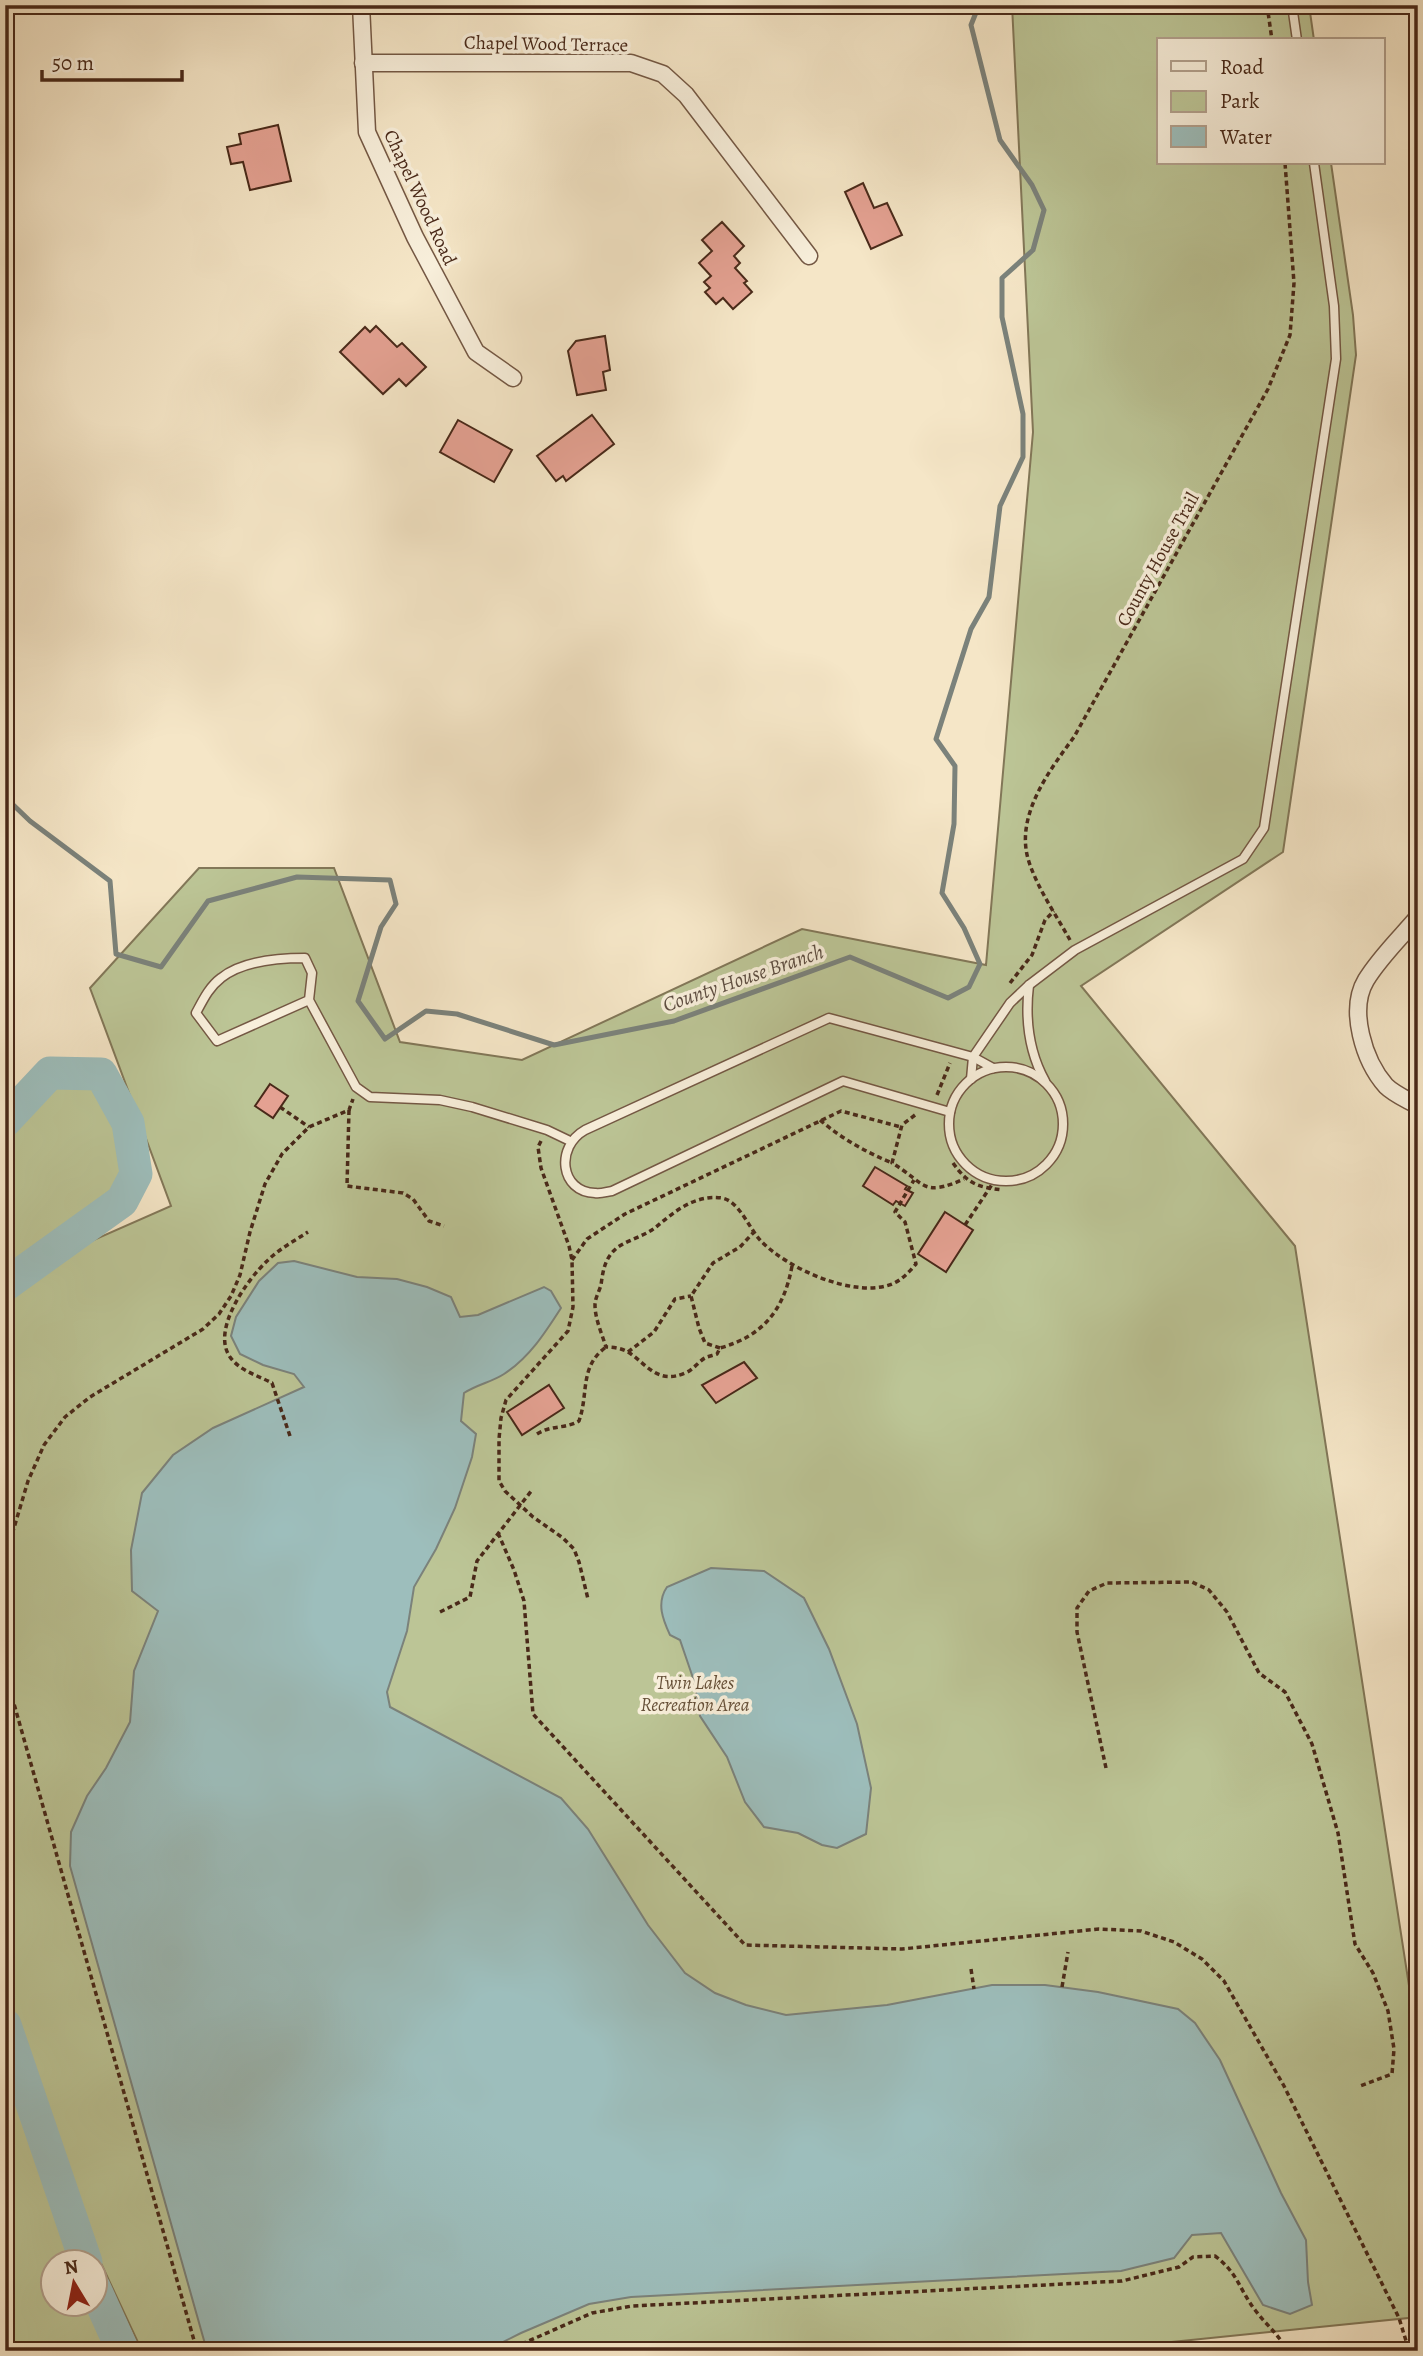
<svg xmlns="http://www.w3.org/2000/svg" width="1423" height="2356" font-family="Alegreya,serif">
  <rect width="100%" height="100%" fill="#f5e6c7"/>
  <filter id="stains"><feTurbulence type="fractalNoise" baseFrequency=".00286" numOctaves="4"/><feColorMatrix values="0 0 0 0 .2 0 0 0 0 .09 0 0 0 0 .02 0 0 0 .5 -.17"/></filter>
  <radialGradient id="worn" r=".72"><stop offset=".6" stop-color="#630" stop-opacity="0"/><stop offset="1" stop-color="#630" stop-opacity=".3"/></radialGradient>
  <g fill="#bcc596" stroke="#827758" stroke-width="2">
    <path d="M1012,5H1309L1314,40H1159V163H1331L1353,315L1356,355L1283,852L1081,986L1295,1246L1418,2044V2317L1083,2351H142L70,2197L49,2134L48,2151L86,2261L52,2262V2304H94L95,2287L123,2351H5V2025L9,2035L18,2044L5,2005V1299L48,1260L171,1206L90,988L199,868H334L400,1042L522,1060L802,929L986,965L1033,432Z"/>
    <path d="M50,1073L101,1074L128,1123L136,1174L122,1201L5,1285V1121Z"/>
  </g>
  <g fill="#9dbebc" stroke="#7b827b" stroke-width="2">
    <path d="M294,1261L357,1277L397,1279L427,1287L451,1297L460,1317L478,1315L544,1287L551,1291L561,1308C545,1333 529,1358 504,1374C492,1382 478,1384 464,1393L461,1421L476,1434L472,1457L455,1508L436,1549L414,1587L407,1631L387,1692L390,1707L561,1798L588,1829L648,1925L685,1973L715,1993L746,2005L786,2015L887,2005L992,1985H1045L1098,1992L1178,2009L1195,2023L1220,2060L1281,2193L1306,2240L1308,2282L1312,2305L1290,2314L1263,2305L1221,2233L1192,2235L1174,2258L1121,2271L631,2297L589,2304L521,2333L485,2351H207L70,1866L71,1832L87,1796L106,1768L130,1722L134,1671L158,1611L132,1591L131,1550L142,1493L173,1455L213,1428L304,1387L294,1374L263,1365L240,1354L231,1336L236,1317L259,1281L278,1263Z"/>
    <path d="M711,1568L764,1571L804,1598L829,1649L857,1724L871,1788L866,1834L837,1848L822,1845L798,1833L764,1827L745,1802L727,1757L700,1716L694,1681L680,1640L670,1635C663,1620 656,1603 667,1587Z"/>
  </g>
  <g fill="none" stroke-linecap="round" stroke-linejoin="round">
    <path stroke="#7b827b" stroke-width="5" d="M5,797L30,821L110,881L116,954L161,967L208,901L297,877L390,880L396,904L381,927L358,1001L385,1039L426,1011L457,1014L554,1045L674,1021L850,957L948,998L969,987L980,964L964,928L942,893L954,824L955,766L936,739L971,629L989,597L1000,506L1023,457V414L1002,317V278L1033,250L1044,210L1032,185L1000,140L971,25L979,5"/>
    <g stroke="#9dbebc" stroke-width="33">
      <path d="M5,1121L50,1073L101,1074L128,1123L136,1174L122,1201L5,1285"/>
      <path d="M5,2025L86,2262"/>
      <path d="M94,2287L123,2351"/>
    </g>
  </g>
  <g fill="#e4a192" stroke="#492919" stroke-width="2">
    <path d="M278,125L291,181L250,190L243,162L231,164L227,147L241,144L239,134Z"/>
    <path d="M863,183L874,208L887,203L902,235L871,249L845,192Z"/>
    <path d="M722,222L744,246L734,256L740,263L735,268L747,281L744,283L752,292L733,309L723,298L716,304L705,292L710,288L704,282L711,276L699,263L712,251L702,240Z"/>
    <path d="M376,326L397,347L402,343L426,367L406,386L399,379L383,394L340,352L365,327L370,332Z"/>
    <path d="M605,336L610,370L603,372L606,390L577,395L568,351L576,341Z"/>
    <path d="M592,415L614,444L566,481L563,476L556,481L537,456Z"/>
    <path d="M458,420L512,450L494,482L440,452Z"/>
    <path d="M270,1084L288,1096L273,1118L255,1106Z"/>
    <path d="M875,1167L907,1186L905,1189L913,1193L905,1206L896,1201L893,1205L863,1186Z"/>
    <path d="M945,1212L973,1230L946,1272L918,1254Z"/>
    <path d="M744,1362L757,1378L716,1403L702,1385Z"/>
    <path d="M549,1385L564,1408L522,1435L507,1412Z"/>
  </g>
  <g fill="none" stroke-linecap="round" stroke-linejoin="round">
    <g stroke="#745844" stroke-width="11">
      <g id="service">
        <path d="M1292,5L1297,40"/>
        <path d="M1029,985C1025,1018 1029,1052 1045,1081"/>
        <path d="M309,1000L312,973L305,958C280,958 242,961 221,978C209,987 203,1000 196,1013L217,1041L309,1000L356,1087L370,1097L440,1100L472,1107L547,1130L570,1141"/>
        <circle cx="1006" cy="1124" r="57"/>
        <path d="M971,1079L973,1057L1010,1003L1029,985L1075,950L1243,859L1264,828L1336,359L1334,306L1314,163"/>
        <path d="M950,1112L843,1081L612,1191C606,1192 600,1194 595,1193C560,1192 555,1147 585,1130L829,1018L973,1057L993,1068"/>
      </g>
    </g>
    <g stroke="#745844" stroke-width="19">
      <g id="minor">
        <path d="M361,5L367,132L415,237L476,352L513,378"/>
        <path d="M363,63H631L663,74L686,95L809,256"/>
        <path d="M1418,917C1401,937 1380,957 1366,980C1348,1010 1364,1061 1386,1086C1394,1094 1408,1100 1418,1106"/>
      </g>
    </g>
    <g stroke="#492919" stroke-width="3.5" stroke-dasharray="5 3.5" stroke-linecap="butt">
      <path d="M1267,5L1272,40"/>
      <path d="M1070,940C1056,915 1038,889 1029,862C1014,817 1049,771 1074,737L1268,389L1290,335L1294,283L1285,163"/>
      <path d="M1010,983L1032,955L1045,920L1054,911"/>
      <path d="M937,1095L950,1063"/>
      <path d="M280,1107L309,1127"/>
      <path d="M349,1110L347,1186L403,1193L413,1199L429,1221L444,1226"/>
      <path d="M915,1115L902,1125L892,1163C926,1183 921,1198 964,1179"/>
      <path d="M820,1120C842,1139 866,1152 892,1163"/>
      <path d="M541,1141L538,1147L541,1168L569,1246L572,1260L573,1307L568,1331L506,1400L501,1418L499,1439V1481L505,1491L533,1517L563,1538L574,1549L579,1562L588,1599"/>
      <path d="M953,1163C968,1184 977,1187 1003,1190"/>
      <path d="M965,1225L995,1180"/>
      <path d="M572,1260L587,1239L625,1214L841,1111L901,1127"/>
      <path d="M792,1266C784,1310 763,1336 720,1348L717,1354C714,1355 710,1356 707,1357C699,1360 694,1370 685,1373C657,1385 647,1364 628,1352C621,1348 613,1347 606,1347C602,1334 595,1319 595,1305C595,1298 599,1292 601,1285C603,1270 605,1257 618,1247C630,1239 645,1236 656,1227C674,1212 695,1194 722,1198C739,1201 749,1228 760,1240C786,1268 854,1299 892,1284C902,1280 909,1272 916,1264L905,1222L895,1212L914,1180"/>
      <path d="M720,1348L705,1343L699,1328L691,1296L713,1263L740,1247L753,1233"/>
      <path d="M628,1352L654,1332L675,1299L691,1296"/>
      <path d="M537,1434C551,1425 565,1429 579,1421C589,1393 579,1367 606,1347"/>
      <path d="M290,1436L272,1383C257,1375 240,1371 230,1357C211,1330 247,1280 267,1261C279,1249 294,1241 308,1232"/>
      <path d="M498,1533L514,1570L524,1601L533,1714L745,1945L902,1949L1099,1929L1141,1931L1174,1942L1202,1959L1224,1981L1284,2086L1399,2318L1407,2344"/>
      <path d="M5,1558L28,1481L44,1445L65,1417L90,1397L203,1329L219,1314L231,1296L240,1275L250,1232L265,1184L282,1154L309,1127L349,1110L353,1099"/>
      <path d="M440,1612L470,1597L477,1561L532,1490"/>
      <path d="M5,1672L197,2351"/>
      <path d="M1106,1768L1077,1632V1608L1089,1591L1107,1583L1192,1582L1209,1590L1227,1612L1259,1673L1285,1692L1312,1744L1338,1833L1355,1944L1373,1973L1388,2011L1394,2049L1392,2074L1360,2086"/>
      <path d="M971,1969L974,1989"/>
      <path d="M1062,1987L1068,1952"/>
      <path d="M506,2351L592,2313L632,2306L1122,2281L1179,2267L1193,2257L1215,2256C1238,2273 1239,2289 1255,2310C1266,2325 1279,2334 1287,2351"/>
      <path d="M1300,2351L1418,2343"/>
    </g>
    <use href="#service" stroke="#f8efdb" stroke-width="8"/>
    <use href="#minor" stroke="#f8efdb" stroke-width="16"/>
  </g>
  <g text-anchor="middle" stroke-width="7" stroke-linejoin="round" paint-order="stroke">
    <g font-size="19" fill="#492919" stroke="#f8efdb">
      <text transform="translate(546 43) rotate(1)" y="7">Chapel Wood Terrace</text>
      <text transform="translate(421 197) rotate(65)" y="7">Chapel Wood Road</text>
      <text transform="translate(1157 559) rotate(-61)" y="7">County House Trail</text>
    </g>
    <g font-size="19" font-style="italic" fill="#665038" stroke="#f8efdb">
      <text x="695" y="1689">Twin Lakes<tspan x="695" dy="22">Recreation Area</tspan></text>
    </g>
    <g font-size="21" font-style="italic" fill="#5e4e42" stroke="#f8efdb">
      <text transform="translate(743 978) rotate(-19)" y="7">County House Branch</text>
    </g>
  </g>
  <rect width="1423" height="2356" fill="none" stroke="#f5e6c7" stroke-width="28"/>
  <rect x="7" y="7" width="1409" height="2342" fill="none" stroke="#492919" stroke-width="3.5"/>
  <rect x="14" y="14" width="1395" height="2328" fill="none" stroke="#492919" stroke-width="2"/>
  <rect x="1157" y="38" width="228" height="126" fill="#f8efdb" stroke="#b2a08d" stroke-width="2"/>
  <rect x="1171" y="61" width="35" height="10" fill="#f8efdb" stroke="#b2a08d" stroke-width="2"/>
  <text x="1220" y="74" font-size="21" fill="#492919">Road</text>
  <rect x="1171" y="91" width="35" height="21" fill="#bcc596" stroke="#b2a08d" stroke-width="2"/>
  <text x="1220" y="108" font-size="21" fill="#492919">Park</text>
  <rect x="1171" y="126" width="35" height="21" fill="#9dbebc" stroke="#b2a08d" stroke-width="2"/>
  <text x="1220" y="144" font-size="21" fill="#492919">Water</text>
  <g transform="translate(74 2283) rotate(350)"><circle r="33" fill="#f8efdb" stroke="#b2a08d" stroke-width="2"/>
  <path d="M0-5L12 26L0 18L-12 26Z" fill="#8f2418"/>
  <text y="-10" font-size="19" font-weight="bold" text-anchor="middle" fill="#492919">N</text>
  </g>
  <path d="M42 70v10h140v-10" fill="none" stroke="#492919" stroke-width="3.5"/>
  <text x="52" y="70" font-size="21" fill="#492919" stroke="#f8efdb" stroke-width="5" paint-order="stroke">50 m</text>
  <rect width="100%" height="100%" filter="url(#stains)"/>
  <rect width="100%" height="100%" fill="url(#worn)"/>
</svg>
